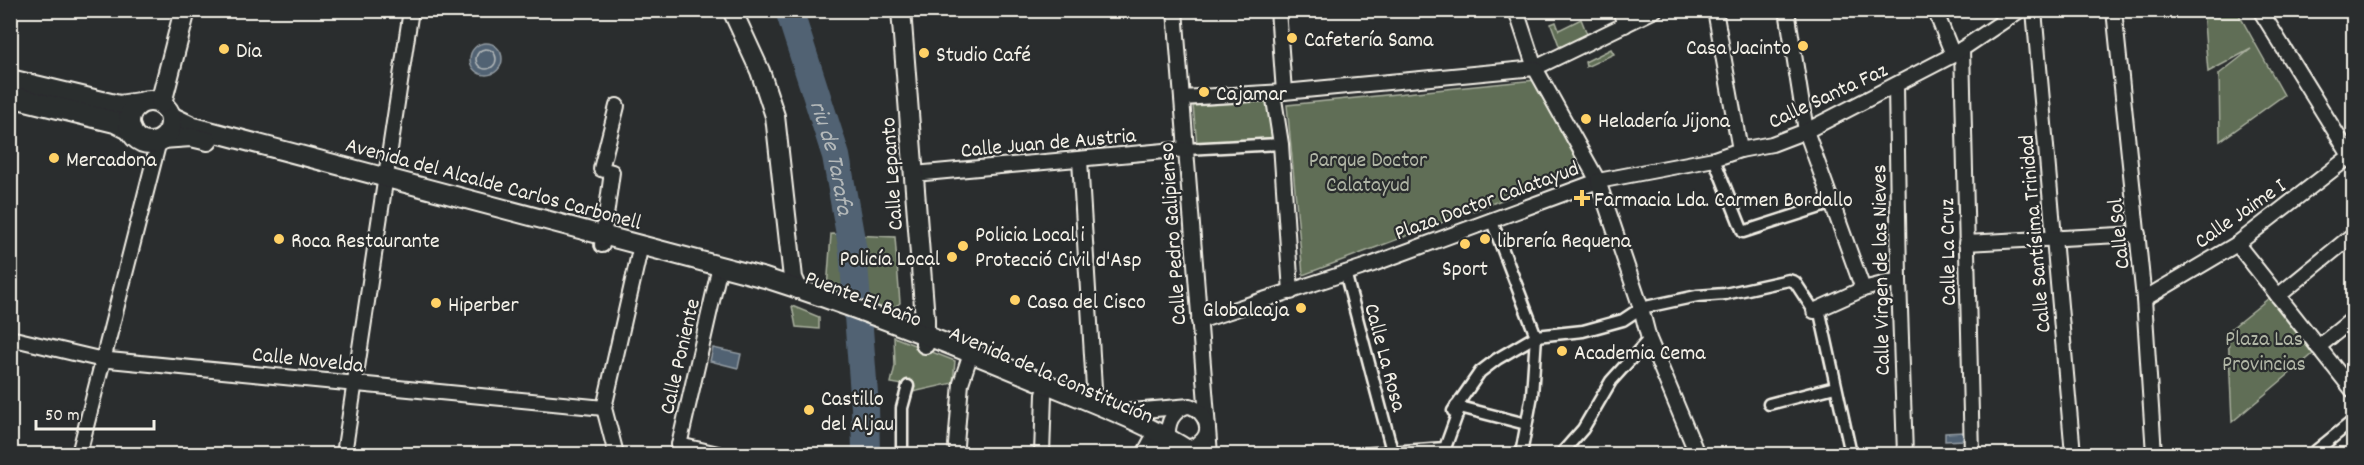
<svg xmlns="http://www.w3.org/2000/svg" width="2364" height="465" font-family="Dekko,sans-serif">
  <rect width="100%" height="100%" fill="#2a2d2e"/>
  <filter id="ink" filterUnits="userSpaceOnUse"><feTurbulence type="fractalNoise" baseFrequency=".0167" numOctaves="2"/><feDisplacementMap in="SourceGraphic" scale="12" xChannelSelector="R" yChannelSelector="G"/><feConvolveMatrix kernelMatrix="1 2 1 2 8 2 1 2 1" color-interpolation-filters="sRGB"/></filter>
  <g filter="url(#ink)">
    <g fill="#606e56" stroke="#aab09f" stroke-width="1.5">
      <path d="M2203,11H2237L2284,95L2220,141L2219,74L2251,49L2208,72Z"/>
      <path d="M1581,19L1587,34L1560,48L1551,24L1556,22L1559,30Z"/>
      <path d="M1611,49L1614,54L1586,67L1585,62Z"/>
      <path d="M1536,80L1581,170L1303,275L1287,105Z"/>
      <path d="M1274,101L1278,137L1197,144L1193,106Z"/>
      <path d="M831,234L895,237L900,303L883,315L827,289Z"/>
      <path d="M2269,298L2313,354L2232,422L2228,331Z"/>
      <path d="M792,306L819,317V329L796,327Z"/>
      <path d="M894,337L955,361L953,383L913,392L915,387L891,383L895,366Z"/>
    </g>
    <g fill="#516273" stroke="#929ba2" stroke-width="1.5">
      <circle cx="486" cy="59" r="16"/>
      <path d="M713,348L741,354L738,368L710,361Z"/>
      <path d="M1964,432V440L1945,441V433Z"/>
    </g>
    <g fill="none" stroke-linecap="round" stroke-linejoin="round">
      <circle stroke="#b3b8b9" stroke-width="1.5" cx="486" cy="59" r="10"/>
      <path stroke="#516273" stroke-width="28" id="s1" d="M789,10L836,156L853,251L865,407L866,454"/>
      <g stroke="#f4f1e8" stroke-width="15">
        <g id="pedestrian">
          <path d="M1186,149L1281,144"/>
          <path d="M1714,159L1743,232L1833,203"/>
          <path d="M1491,219L1536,336L1532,395L1521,454"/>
          <path d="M1345,272L1392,451"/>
          <path d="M1819,308L1851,454"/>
          <path d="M1769,404L1835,387"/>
          <path d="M1456,406L1526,424"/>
          <path d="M902,454V408L908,386"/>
          <path d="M1362,454L1445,448L1458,412L1453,411L1480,372L1497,359L1536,336L1583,331L1623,320L1641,308L1697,296L1725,294L1789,280L1795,282L1814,311"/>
          <path d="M1561,454L1583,429L1611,381L1649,339"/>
          <path d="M2312,454L2354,420"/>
        </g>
      </g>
      <g stroke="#f4f1e8" stroke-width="18">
        <g id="minor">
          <path d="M1175,10L1210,454"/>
          <path d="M1278,10L1284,92"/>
          <path d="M1516,10L1535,68L1655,10"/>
          <path d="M1620,10L1625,25"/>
          <path d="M1715,10L1740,150"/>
          <path d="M1787,10L1806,131L1863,289"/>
          <path d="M1935,10L1953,55"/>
          <path d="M2034,10L2073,454"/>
          <path d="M2114,10L2144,299L2154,454"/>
          <path d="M2260,10L2354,162"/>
          <path d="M1962,49L1972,454"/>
          <path d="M1896,85L1899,280L1905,454"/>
          <path d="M1273,93L1281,144L1291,292"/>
          <path d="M1182,98L1284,92L1535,68L1598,181L1373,264L1199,321"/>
          <path d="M1080,160L1095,404"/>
          <path d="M914,174L1186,149"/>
          <path d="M1966,243L2138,234"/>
          <path d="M2237,244L2354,392"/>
          <path d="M602,245L612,172L601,169L617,106"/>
          <path d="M2278,296L2354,234"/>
          <path d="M2144,299L2237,244L2354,153"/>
          <path d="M1814,311L1863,289L1899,280"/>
          <path d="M10,338L99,359L604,408"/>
          <path d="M2318,347L2354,318"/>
          <path d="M1120,412L1190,406C1206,412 1215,433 1198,444C1187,450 1171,448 1160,445"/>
          <path d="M679,445L718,454"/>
          <path d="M956,445L961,383L968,362"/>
          <path d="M1169,445C1166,429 1168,415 1184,407"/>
          <path d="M79,454L159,141"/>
          <path d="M344,454L411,10"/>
          <path d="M614,454L615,450L604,408L641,245"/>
          <path d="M677,454L720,266"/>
          <path d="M1042,454L1044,394"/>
          <path d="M1144,454L1151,441"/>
          <path d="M1697,454L1649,339L1641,308L1598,181L1714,159L1740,150L1772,144L1806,131L1953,55L2020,10"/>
        </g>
      </g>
      <g stroke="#f4f1e8" stroke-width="22">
        <g id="tertiary">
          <path d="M732,10L760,71L775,116L793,278L798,289"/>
          <path d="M901,10L925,319V344"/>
          <path d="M171,116L194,127L765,278C856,307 945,342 1034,379C1088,401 1145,421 1194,454"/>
          <path d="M162,139L191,137L208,141"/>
        </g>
      </g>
      <g stroke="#f4f1e8" stroke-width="24">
        <g id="secondary">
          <path d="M10,80L119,106L139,103"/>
          <path d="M10,96L115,122L131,130"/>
          <circle cx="150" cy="122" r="21"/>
          <path d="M161,103L185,10"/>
        </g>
      </g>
      <use href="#pedestrian" stroke="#2a2d2e" stroke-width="10"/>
      <use href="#minor" stroke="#2a2d2e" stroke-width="14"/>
      <use href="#tertiary" stroke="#2a2d2e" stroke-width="18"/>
      <use href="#secondary" stroke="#2a2d2e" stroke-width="20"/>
    </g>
  </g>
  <g fill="#ffd166" stroke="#2a2d2e" stroke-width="2">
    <circle cx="1292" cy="38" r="6"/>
    <circle cx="1803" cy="46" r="6"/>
    <circle cx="224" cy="49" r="6"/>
    <circle cx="924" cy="53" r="6"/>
    <circle cx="1204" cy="92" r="6"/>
    <circle cx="1586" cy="119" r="6"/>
    <circle cx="54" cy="158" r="6"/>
    <path d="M1579 189h6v6h6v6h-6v6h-6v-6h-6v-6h6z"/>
    <circle cx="279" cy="239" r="6"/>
    <circle cx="1485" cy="239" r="6"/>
    <circle cx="1465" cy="244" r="6"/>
    <circle cx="963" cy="246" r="6"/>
    <circle cx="952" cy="257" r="6"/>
    <circle cx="1015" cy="300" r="6"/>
    <circle cx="436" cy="303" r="6"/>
    <circle cx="1301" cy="308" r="6"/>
    <circle cx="1562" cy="351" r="6"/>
    <circle cx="809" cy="410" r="6"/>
  </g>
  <g text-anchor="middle" stroke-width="4.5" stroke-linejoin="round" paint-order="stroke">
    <g font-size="22" fill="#f4f1e8" stroke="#2a2d2e" text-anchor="start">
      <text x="1304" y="46">Cafetería Sama</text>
      <text x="1791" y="54" text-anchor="end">Casa Jacinto</text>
      <text x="236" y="57">Dia</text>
      <text x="936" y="61">Studio Café</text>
      <text x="1216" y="100">Cajamar</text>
      <text x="1598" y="127">Heladería Jijona</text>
      <text x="66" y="166">Mercadona</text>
      <text x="1594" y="206">Farmacia Lda. Carmen Bordallo</text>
      <text x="975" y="241">Policia Local i<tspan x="975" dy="25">Protecció Civil d'Asp</tspan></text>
      <text x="291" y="247">Roca Restaurante</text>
      <text x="1497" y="247">librería Requena</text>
      <text x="940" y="265" text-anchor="end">Policía Local</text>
      <text x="1465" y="275" text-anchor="middle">Sport</text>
      <text x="1027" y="308">Casa del Cisco</text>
      <text x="448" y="311">Hiperber</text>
      <text x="1289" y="316" text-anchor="end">Globalcaja</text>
      <text x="1574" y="359">Academia Cema</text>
      <text x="821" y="405">Castillo<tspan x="821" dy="25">del Aljau</tspan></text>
    </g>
    <g font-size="22" fill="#f4f1e8" stroke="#2a2d2e">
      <text transform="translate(1827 94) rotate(-25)" y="8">Calle Santa Faz</text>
      <text transform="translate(1048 141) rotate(-5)" y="8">Calle Juan de Austria</text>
      <text transform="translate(890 174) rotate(-94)" y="8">Calle Lepanto</text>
      <text transform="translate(494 182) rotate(15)" y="8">Avenida del Alcalde Carlos Carbonell</text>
      <text transform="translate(1486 199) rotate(-20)" y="8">Plaza Doctor Calatayud</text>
      <text transform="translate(2239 212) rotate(-35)" y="8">Calle Jaime I</text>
      <text transform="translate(1171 234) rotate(-94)" y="8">Calle Pedro Galipienso</text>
      <text transform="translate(2033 234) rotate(-95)" y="8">Calle Santísima Trinidad</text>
      <text transform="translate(2117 234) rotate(-96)" y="8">Calle Sol</text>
      <text transform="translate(1946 252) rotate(-91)" y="8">Calle La Cruz</text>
      <text transform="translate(1879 270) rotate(-91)" y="8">Calle Virgen de las Nieves</text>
      <text transform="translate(864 297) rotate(21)" y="8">Puente El Baño</text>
      <text transform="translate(678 356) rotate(-77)" y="8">Calle Poniente</text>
      <text transform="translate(1387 357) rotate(75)" y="8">Calle La Rosa</text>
      <text transform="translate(308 358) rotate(6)" y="8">Calle Novelda</text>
      <text transform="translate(1052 373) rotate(23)" y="8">Avenida de la Constitución</text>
    </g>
    <g font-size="22" fill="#b1b6a6" stroke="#2a2d2e">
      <text x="1368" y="166">Parque Doctor<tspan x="1368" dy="25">Calatayud</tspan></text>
      <text x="2264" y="345">Plaza Las<tspan x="2264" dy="25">Provincias</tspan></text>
    </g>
    <g font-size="24" font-style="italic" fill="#b3b8b9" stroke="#2a2d2e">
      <text dy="8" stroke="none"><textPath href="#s1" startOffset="154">riu de Tarafa</textPath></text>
    </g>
  </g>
  <rect width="2364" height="465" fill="none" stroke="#2a2d2e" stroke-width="36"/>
  <rect x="18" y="18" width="2328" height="429" fill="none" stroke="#f4f1e8" stroke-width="2" filter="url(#ink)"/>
  <path d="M36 420v9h118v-9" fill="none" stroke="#f4f1e8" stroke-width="3"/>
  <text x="45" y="420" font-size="18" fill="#f4f1e8" stroke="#2a2d2e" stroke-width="4.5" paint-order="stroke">50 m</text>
</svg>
